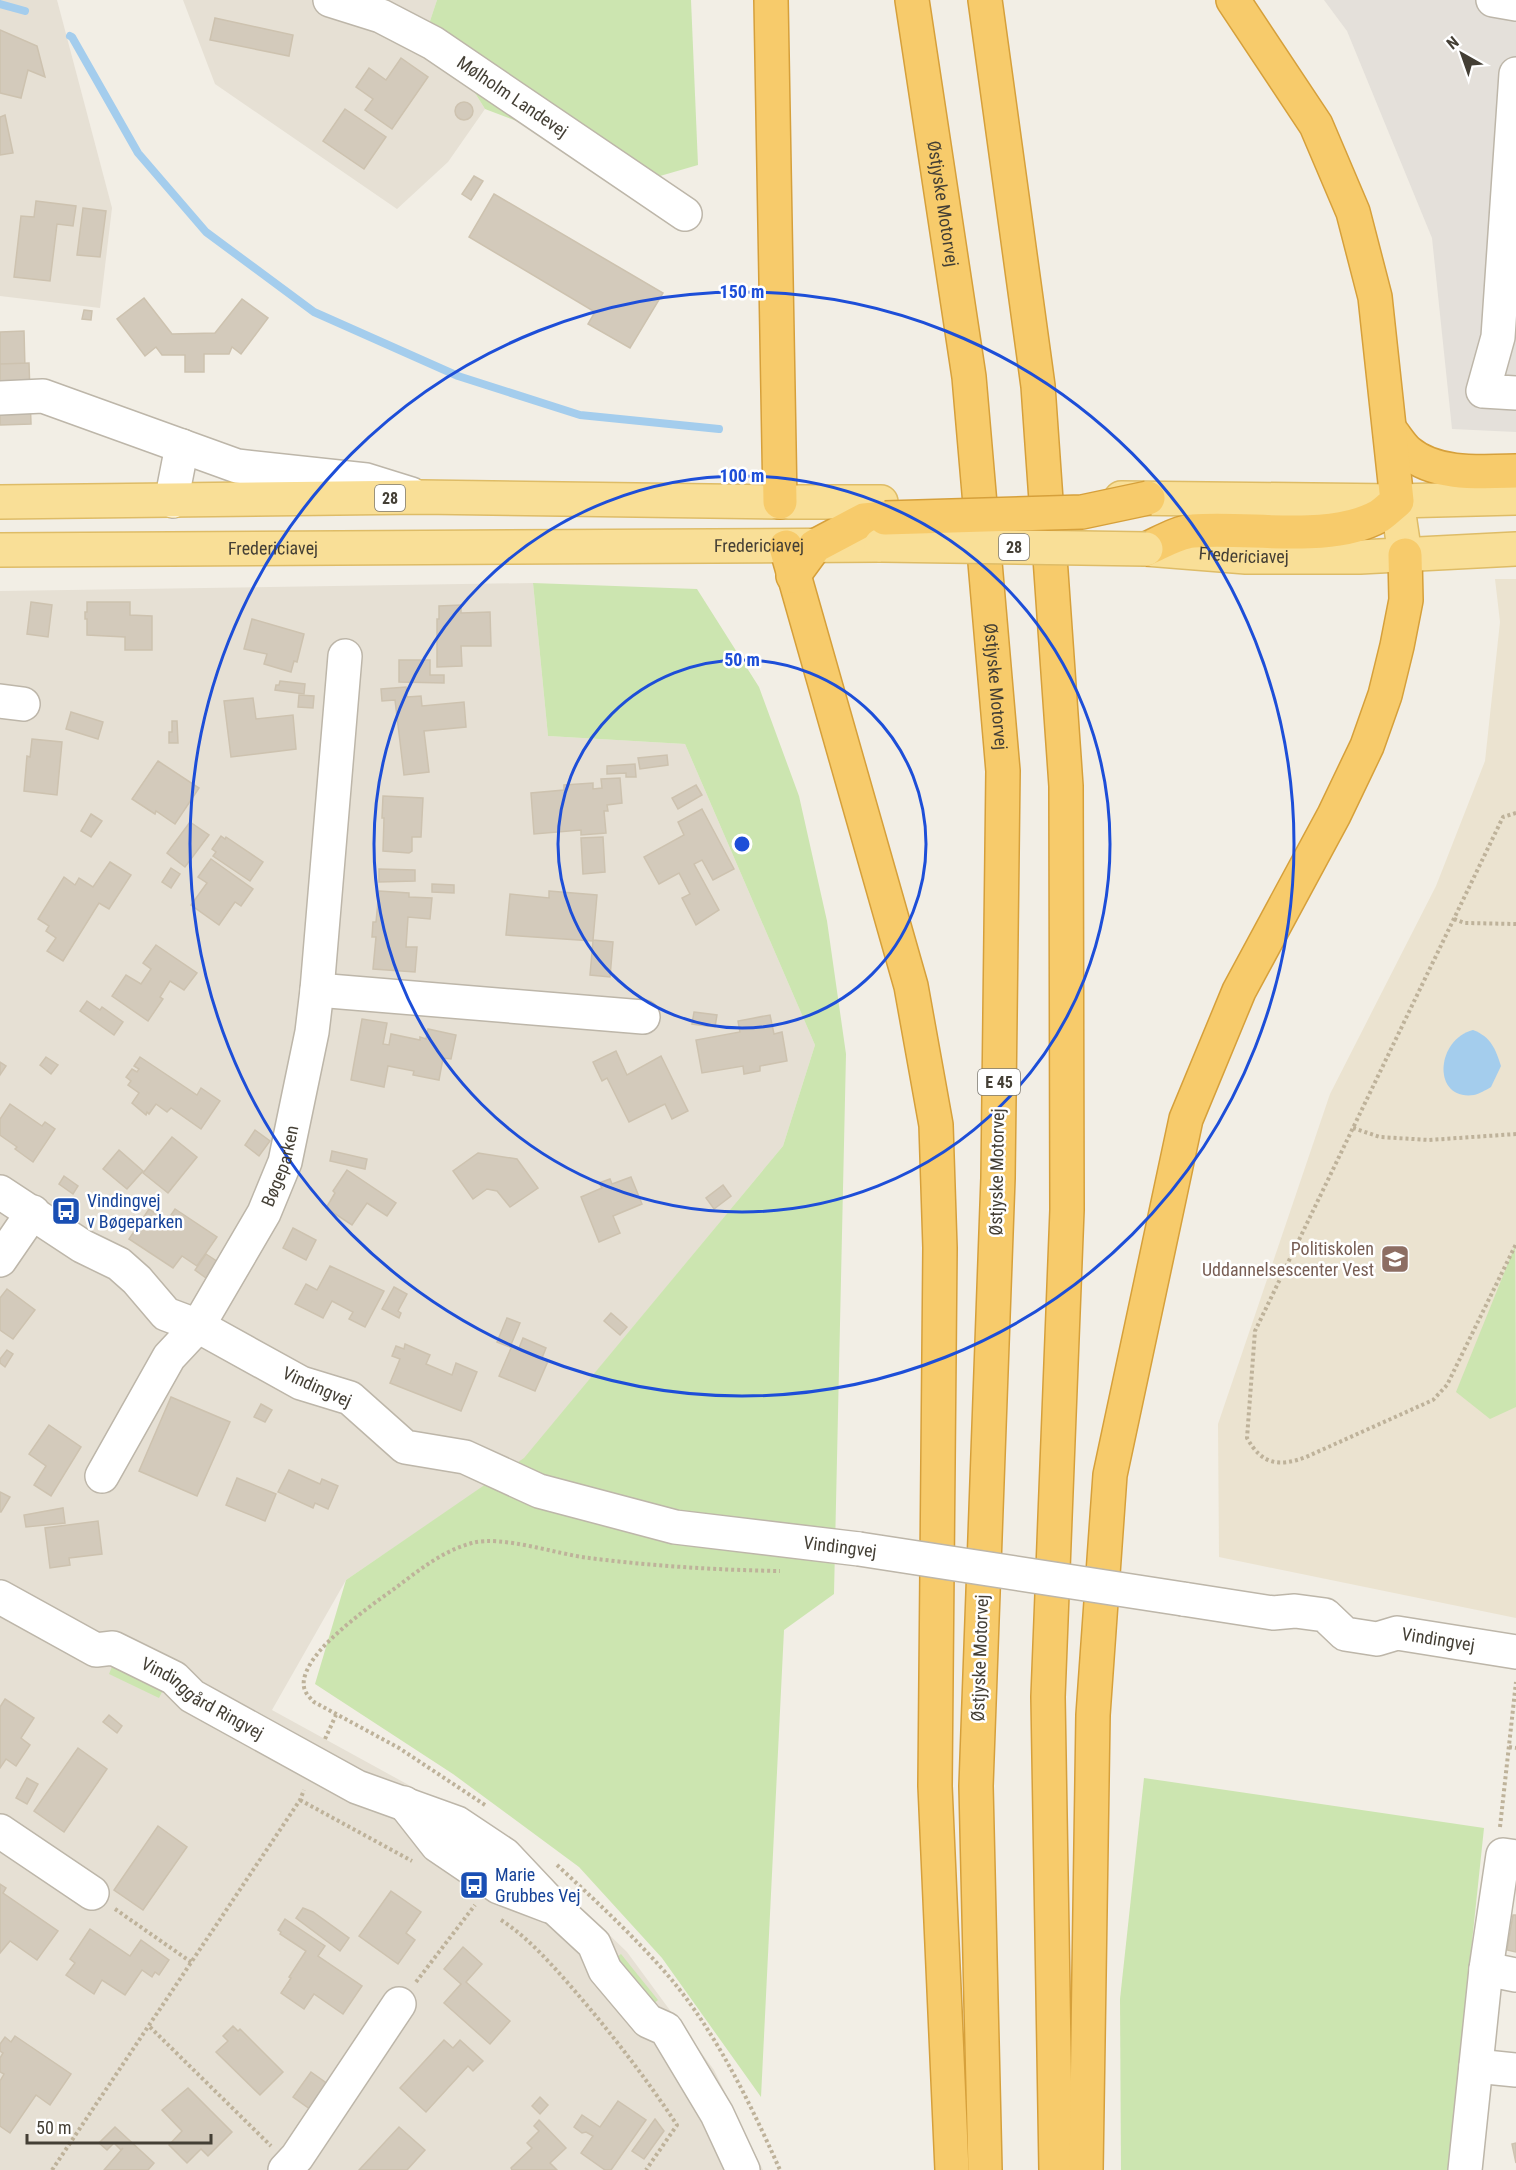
<svg xmlns="http://www.w3.org/2000/svg" width="1516" height="2170" font-family="'Roboto Condensed',sans-serif">
  <rect width="100%" height="100%" fill="#f2eee5"/>
  <g fill="#e6e0d4">
    <path d="M0,0H57L112,208L100,308L0,296Z"/>
    <path d="M183,0H437L430,21L485,109L448,162L397,209L215,84Z"/>
    <path d="M533,583L548,736L685,744L815,1045L783,1146L524,1459L346,1580L272,1710L456,1811L534,1862L627,1952L714,2070L763,2170H0V591Z"/>
  </g>
  <path fill="#e4e0da" d="M1324,0H1516V432L1452,429L1432,238L1347,31Z"/>
  <path fill="#ebe3d0" d="M1495,579H1516V1618L1219,1557L1218,1424L1330,1094L1436,886L1485,761L1500,622Z"/>
  <g fill="#cce5b0">
    <path d="M437,0H691L698,165L660,176L485,109L430,21Z"/>
    <path d="M533,583L697,589L759,687L799,796L827,921L846,1054L834,1594L784,1630L761,2097L662,1958L579,1867L453,1774L315,1684L346,1580L524,1458L783,1146L815,1045L685,744L548,736Z"/>
    <path d="M1515,1246L1516,1407L1490,1419L1456,1392Z"/>
    <path d="M116,1657L167,1682L159,1698L109,1674Z"/>
    <path d="M1144,1778L1484,1828L1448,2170H1121L1120,1999Z"/>
    <path d="M621,1954L658,2000L647,2009L609,1963Z"/>
  </g>
  <path fill="#a4cded" d="M1473,1030C1491,1037 1495,1048 1501,1066L1491,1087C1486,1090 1479,1094 1474,1095C1432,1101 1435,1040 1473,1030Z"/>
  <g fill="none" stroke-linecap="round" stroke-linejoin="round">
    <g stroke="#a4cded" stroke-width="8">
      <path d="M0,4L25,11"/>
      <path d="M70,36L72,37L138,153L206,232L314,312L458,376L580,415L719,429"/>
    </g>
  </g>
  <g fill="#d3cabb" stroke="#cdc2af" stroke-width="1.5">
    <path d="M215,18L293,35L289,56L210,40Z"/>
    <path d="M0,30L37,46L45,77L28,70L21,98L0,93Z"/>
    <path d="M401,58L428,77L392,129L365,110L373,99L356,87L369,68L386,80Z"/>
    <circle cx="464" cy="111" r="9"/>
    <path d="M345,109L386,137L364,169L323,141Z"/>
    <path d="M5,115L13,153L0,155V117Z"/>
    <path d="M474,176L483,181L471,200L462,194Z"/>
    <path d="M494,194L663,293L630,348L588,324L595,312L469,237Z"/>
    <path d="M36,201L76,206L73,226L57,224L50,281L14,277L21,216L34,217Z"/>
    <path d="M83,208L106,211L100,257L77,255Z"/>
    <path d="M144,298L172,334L215,333L242,299L268,318L241,354L232,347L229,354H204V372H185V355H162L156,347L145,356L117,319Z"/>
    <path d="M84,310L92,311L91,320L82,319Z"/>
    <path d="M24,331L25,369L0,370V332Z"/>
    <path d="M29,363L31,424L0,425V364Z"/>
    <path d="M31,602L52,605L48,637L27,634Z"/>
    <path d="M87,602H130V615L152,616V650H125V637L87,635V619H85V612H87Z"/>
    <path d="M461,605V613L490,612L491,646H461L462,666L437,667V619H439V606Z"/>
    <path d="M252,619L304,634L297,662L294,661L291,672L264,664L267,654L244,649Z"/>
    <path d="M399,660H430V675H444V683L399,682Z"/>
    <path d="M280,681L305,684L304,694L275,690L276,685H279Z"/>
    <path d="M406,687L407,697L421,696L422,706L464,702L466,727L424,731L429,772L404,775L395,700L382,701L381,689Z"/>
    <path d="M299,695L314,696L313,708L298,707Z"/>
    <path d="M253,698L256,719L293,715L296,749L231,757L224,701Z"/>
    <path d="M71,712L103,722L98,739L66,729Z"/>
    <path d="M172,721H177L178,743H169V732H172Z"/>
    <path d="M32,739L62,742L57,795L24,791L27,756L30,757Z"/>
    <path d="M667,755L668,765L640,769L638,758Z"/>
    <path d="M158,761L199,788L175,824L156,811L155,814L132,799Z"/>
    <path d="M635,764L636,777H626V773L607,774V766Z"/>
    <path d="M620,778L622,803L607,805L608,811H604L606,833L581,835V830L534,834L531,793L564,790V785L593,783V789L602,788L601,779Z"/>
    <path d="M696,785L702,795L678,809L672,798Z"/>
    <path d="M383,796L423,798L421,837H412V851L409,853L383,851L384,818H382Z"/>
    <path d="M702,809L734,869L713,880L702,860L694,864L719,910L696,925L682,898L690,894L679,873L659,884L644,857L684,835L678,822Z"/>
    <path d="M91,814L102,821L91,837L81,831Z"/>
    <path d="M190,822L209,835L185,867L167,853Z"/>
    <path d="M221,836L225,839L226,837L263,862L250,881L213,856L216,852L212,849Z"/>
    <path d="M603,837L605,872L583,874L581,838Z"/>
    <path d="M211,859L253,889L241,906L235,902L219,925L191,905L207,883L198,877Z"/>
    <path d="M110,862L131,875L109,909L99,903L63,961L47,951L56,938L46,931L49,926L38,919L64,877L75,885L79,878L93,887Z"/>
    <path d="M171,868L180,874L171,888L162,882Z"/>
    <path d="M379,869L415,870V881L379,882Z"/>
    <path d="M432,884L454,885V893L432,892Z"/>
    <path d="M379,891L409,893V897L432,898L430,919L408,917L406,947H417L415,972L373,969L376,937H372L373,922H376Z"/>
    <path d="M549,891L597,895L593,940L613,942L610,977L590,975L593,941L506,935L510,894L549,898Z"/>
    <path d="M156,945L197,973L184,990L170,981L160,997L163,999L148,1021L112,996L126,975L141,984L151,969L143,963Z"/>
    <path d="M87,1001L100,1010L102,1007L123,1022L114,1035L80,1011Z"/>
    <path d="M694,1012L717,1015L715,1027L692,1024Z"/>
    <path d="M770,1015L774,1034L782,1032L787,1061L760,1066V1071L744,1074L743,1066L702,1073L696,1040L740,1032L738,1021Z"/>
    <path d="M362,1019L387,1023L383,1044L389,1045L391,1034L420,1040V1037L426,1039L428,1029L456,1035L451,1059L443,1058L439,1080L413,1075L414,1071L388,1066L384,1087L351,1080Z"/>
    <path d="M616,1051L627,1075L661,1056L688,1111L672,1119L665,1104L629,1122L607,1078L602,1081L593,1062Z"/>
    <path d="M46,1057L58,1065L51,1074L40,1065Z"/>
    <path d="M140,1057L197,1095L201,1088L220,1101L201,1129L171,1108L167,1112L156,1104L149,1114L147,1112L146,1115L132,1103L139,1093L128,1085L131,1081L126,1077L132,1069L137,1072L139,1069L134,1066Z"/>
    <path d="M0,1062L6,1066L0,1075Z"/>
    <path d="M10,1104L42,1126L45,1122L55,1129L33,1162L15,1149L17,1147L0,1135V1119Z"/>
    <path d="M255,1130L270,1141L259,1156L245,1145Z"/>
    <path d="M172,1137L197,1157L168,1193L143,1173Z"/>
    <path d="M119,1150L143,1171L127,1189L103,1169Z"/>
    <path d="M332,1151L367,1159L365,1169L330,1161Z"/>
    <path d="M478,1153L517,1159L538,1188L510,1207L497,1191L487,1189L473,1199L453,1171Z"/>
    <path d="M347,1170L396,1203L387,1216L367,1203L352,1225L326,1208L335,1193L333,1191Z"/>
    <path d="M64,1176L78,1186L73,1194L59,1184Z"/>
    <path d="M631,1177L642,1204L613,1216L620,1233L599,1242L581,1197L602,1188L599,1183L610,1179L612,1184Z"/>
    <path d="M723,1185L731,1196L714,1209L706,1198Z"/>
    <path d="M149,1209L167,1221L175,1209L217,1237L197,1266L182,1256L173,1268L129,1239Z"/>
    <path d="M293,1228L316,1240L306,1260L283,1248Z"/>
    <path d="M206,1254L218,1262L206,1278L195,1270Z"/>
    <path d="M330,1266L384,1291L365,1327L349,1319L353,1312L332,1301L323,1318L295,1304L306,1284L317,1290Z"/>
    <path d="M394,1287L407,1294L398,1311L401,1313L399,1318L382,1309Z"/>
    <path d="M7,1289L35,1310L13,1339L0,1330V1298Z"/>
    <path d="M611,1313L627,1327L620,1335L604,1321Z"/>
    <path d="M507,1318L520,1323L510,1347L497,1342Z"/>
    <path d="M523,1338L546,1348L542,1358L548,1361L535,1391L499,1376L512,1346L519,1348Z"/>
    <path d="M405,1344L430,1355L426,1364L452,1375L456,1363L477,1372L461,1411L390,1383L400,1359L392,1356L396,1346L404,1349Z"/>
    <path d="M7,1350L13,1354L5,1367L0,1363V1359Z"/>
    <path d="M171,1397L230,1422L197,1496L139,1471Z"/>
    <path d="M261,1404L272,1410L265,1422L254,1417Z"/>
    <path d="M49,1425L81,1447L51,1496L34,1485L46,1466L29,1454Z"/>
    <path d="M289,1470L320,1484L322,1479L338,1486L328,1509L315,1503L313,1508L278,1492Z"/>
    <path d="M237,1478L276,1494L265,1521L226,1505Z"/>
    <path d="M0,1492L10,1497L1,1512H0Z"/>
    <path d="M63,1508L65,1523L26,1527L24,1515Z"/>
    <path d="M98,1521L102,1554L69,1558L70,1565L50,1568L45,1528Z"/>
    <path d="M5,1699L34,1718L21,1738L30,1745L16,1766L6,1759L0,1768V1707Z"/>
    <path d="M109,1715L122,1726L117,1733L103,1722Z"/>
    <path d="M78,1748L107,1769L64,1832L34,1811Z"/>
    <path d="M27,1778L38,1784L27,1804L16,1798Z"/>
    <path d="M158,1826L187,1847L143,1910L114,1890Z"/>
    <path d="M0,1884L6,1888L3,1893L58,1931L37,1960L10,1941L0,1953Z"/>
    <path d="M391,1891L421,1912L406,1933L415,1940L398,1964L359,1936Z"/>
    <path d="M303,1908L313,1912L349,1938L340,1951L296,1918Z"/>
    <path d="M1513,1915H1516V1952L1507,1950Z"/>
    <path d="M285,1919L325,1946L318,1956L362,1986L343,2014L314,1994L304,2009L281,1993L291,1978L289,1977L306,1951L280,1934L281,1932L278,1930Z"/>
    <path d="M90,1929L130,1956L141,1940L169,1960L159,1975L155,1972L152,1977L142,1970L125,1995L102,1980L94,1994L66,1975L75,1963L70,1959Z"/>
    <path d="M463,1947L482,1964L466,1982L510,2021L490,2044L444,2003L461,1984L444,1969Z"/>
    <path d="M233,2026L238,2031L240,2029L283,2072L260,2095L216,2052L228,2041L223,2036Z"/>
    <path d="M15,2036L71,2074L50,2105L36,2095L10,2133L0,2126V2081L4,2074L0,2072V2058L3,2053L0,2051V2044L5,2037L11,2042Z"/>
    <path d="M444,2040L453,2048L460,2040L483,2061L473,2071L468,2066L426,2112L400,2088Z"/>
    <path d="M311,2072L332,2087L314,2112L293,2097Z"/>
    <path d="M188,2088L232,2132L208,2156L201,2149L187,2163L169,2145L182,2131L162,2110Z"/>
    <path d="M540,2097L548,2105L540,2114L532,2106Z"/>
    <path d="M618,2101L646,2120L611,2170H605L581,2153L593,2136L586,2132L582,2133L574,2127L582,2115L600,2127Z"/>
    <path d="M655,2119L664,2131L644,2159L632,2151Z"/>
    <path d="M539,2120L566,2148L550,2163L557,2170H512L511,2168L532,2148L527,2143L539,2131L534,2126Z"/>
    <path d="M115,2127L154,2163L148,2170H104L123,2148L121,2150L114,2143L107,2150L99,2143Z"/>
    <path d="M399,2127L425,2150L407,2170H359Z"/>
    <path d="M1516,2143V2163L1512,2144Z"/>
  </g>
  <g fill="none" stroke-linecap="round" stroke-linejoin="round">
    <g stroke="#bdb6a9" stroke-width="36">
      <g id="minor">
        <path id="s1" d="M330,0L381,16L433,43L685,214"/>
        <path d="M1493,0L1516,4"/>
        <path d="M1516,74L1498,337L1483,391L1516,393"/>
        <path d="M0,398L43,396L237,466L366,480L411,494"/>
        <path d="M173,501L174,487L182,446"/>
        <path d="M0,701L23,704"/>
        <path d="M317,990L643,1017"/>
        <path d="M0,1192L82,1246L119,1264L137,1280L166,1314L198,1326L301,1383L350,1398L405,1447L465,1457L539,1491L675,1527L859,1549"/>
        <path d="M0,1260L33,1212"/>
        <path id="s2" d="M102,1476L169,1357L198,1326L264,1213L285,1162L312,1032L317,990L345,656"/>
        <path id="s3" d="M0,1597L96,1650L113,1648L174,1678L192,1696L357,1787L457,1823L505,1855L554,1907L594,1944L605,1970L648,2021L666,2029L717,2114L743,2170"/>
        <path id="s4" d="M1183,1599L1273,1613L1295,1611L1325,1615L1345,1634L1377,1639L1397,1633L1516,1652"/>
        <path d="M404,1803L437,1845L499,1887L549,1906"/>
        <path d="M0,1831L92,1893"/>
        <path d="M1486,1969L1516,1975"/>
        <path d="M1476,2066L1516,2070"/>
        <path d="M285,2170L297,2157L399,2004"/>
        <path d="M1465,2170L1486,1969L1503,1855L1516,1857"/>
      </g>
    </g>
    <g stroke="#debc67" stroke-width="36">
      <g id="major">
        <path d="M1121,498L1397,501L1516,498"/>
        <path d="M1397,501L1405,555"/>
        <path d="M0,502L421,497L780,502H881"/>
        <path id="s5" d="M1146,549L1246,557H1360L1516,549"/>
        <path id="s6" d="M0,550L881,545"/>
      </g>
    </g>
    <g stroke="#d6a03b" stroke-width="36">
      <g id="highway">
        <path d="M771,0L780,502"/>
        <path id="s7" d="M912,0L969,377L1003,771L998,1178L976,1786L985,2170"/>
        <path d="M985,0L1038,386L1066,786L1067,1210L1048,1697L1056,2170"/>
        <path d="M1390,430C1396,437 1401,446 1408,452C1436,476 1482,472 1516,471"/>
        <path d="M786,547L911,986L936,1125L940,1248L935,1786L952,2170"/>
        <path d="M1146,549C1160,543 1178,532 1193,531C1249,526 1328,544 1379,516C1385,512 1391,506 1397,501L1375,297L1353,212L1316,125L1233,0"/>
        <path d="M793,576L815,546L864,520L885,518"/>
        <path d="M1086,2170L1093,1715L1110,1475L1186,1119L1239,991L1334,815L1367,746L1385,695L1397,646L1406,600L1405,555"/>
      </g>
    </g>
    <g stroke="#beb29a" stroke-width="4" stroke-dasharray="3 3" stroke-linecap="butt">
      <path d="M1516,813L1503,817L1255,1331L1247,1438C1262,1465 1279,1467 1306,1457L1433,1400L1447,1385L1516,1244"/>
      <path d="M1454,919L1465,923L1516,924"/>
      <path d="M1353,1128L1380,1137L1429,1140L1516,1134"/>
      <path d="M325,1739L336,1715"/>
      <path d="M1509,1747L1516,1748"/>
      <path d="M300,1800L412,1861"/>
      <path d="M485,1805L399,1748L314,1702C310,1698 305,1693 304,1687C301,1673 317,1653 326,1644C347,1623 370,1606 394,1589C418,1571 442,1551 472,1543C502,1535 556,1554 589,1558C652,1566 716,1570 780,1571"/>
      <path d="M1500,1827L1516,1682"/>
      <path d="M557,1865C597,1902 636,1938 671,1979C717,2034 751,2105 780,2170"/>
      <path d="M115,1909L191,1962"/>
      <path d="M501,1920C529,1938 552,1965 574,1990C611,2033 646,2078 677,2125L646,2170"/>
      <path d="M416,1982L475,1905"/>
      <path d="M150,2027L271,2146"/>
      <path d="M52,2170L300,1800L304,1790"/>
    </g>
    <use href="#minor" stroke="#fff" stroke-width="33"/>
    <use href="#major" stroke="#f9df97" stroke-width="33"/>
    <use href="#highway" stroke="#f7cb6b" stroke-width="33"/>
    <g stroke="#bdb6a9" stroke-width="36" stroke-linecap="butt">
      <path id="minor-bridge" d="M859,1549L1183,1599"/>
    </g>
    <g stroke="#debc67" stroke-width="36" stroke-linecap="butt">
      <path id="major-bridge" d="M881,545L1146,549"/>
    </g>
    <g stroke="#d6a03b" stroke-width="36" stroke-linecap="butt">
      <path id="highway-bridge" d="M885,518L1082,512L1148,498"/>
    </g>
    <use href="#minor-bridge" stroke="#fff" stroke-width="33"/>
    <use href="#major-bridge" stroke="#f9df97" stroke-width="33"/>
    <use href="#highway-bridge" stroke="#f7cb6b" stroke-width="33"/>
  </g>
  <g fill="none" stroke="#1d4ed8" stroke-width="3">
    <circle cx="742" cy="844" r="184"/>
    <circle cx="742" cy="844" r="368"/>
    <circle cx="742" cy="844" r="552"/>
  </g>
  <defs>
    <g id="bus-square" transform="scale(1.5)"><rect x="-9" y="-9" width="18" height="18" rx="4" fill="#1a4fb4" stroke="#fff"/><path d="M-5-6H5V4H4V6H2V4H-2V6H-4V4H-5ZM-3.5-4V0h7V-4ZM-3.5 1.2v1.5H-2V1.2ZM2 1.2v1.5H3.5V1.2Z" fill="#fff"/></g>
    <g id="university-square" transform="scale(1.5)"><rect x="-9" y="-9" width="18" height="18" rx="4" fill="#8d6e63" stroke="#fff"/><path d="M0-5L7-2L0 1L-7-2ZM-4 1L0 2.5L4 1V4Q0 6-4 4Z" fill="#fff"/></g>
  </defs>
  <g fill-rule="evenodd">
    <use href="#bus-square" x="66" y="1211"/>
    <use href="#university-square" x="1395" y="1259"/>
    <use href="#bus-square" x="474" y="1885"/>
  </g>
  <g text-anchor="middle" stroke-width="5" stroke-linejoin="round" paint-order="stroke">
    <g fill="#fff" stroke="#7c7972" stroke-width="1.5">
      <rect x="375" y="485" width="30" height="26" rx="4.5"/>
      <rect x="999" y="534" width="30" height="26" rx="4.5"/>
      <rect x="978" y="1069" width="42" height="26" rx="4.5"/>
    </g>
    <g font-size="16" font-weight="bold" fill="#443f35">
      <text x="390" y="504">28</text>
      <text x="1014" y="553">28</text>
      <text x="999" y="1088">E 45</text>
    </g>
    <g font-size="18" fill="#443f35" stroke="#fff">
      <text dy="6" stroke="none"><textPath href="#s1" startOffset="208">Mølholm Landevej</textPath></text>
      <text dy="6" stroke="none"><textPath href="#s7" startOffset="206">Østjyske Motorvej</textPath></text>
      <text dy="6" stroke="none"><textPath href="#s6" startOffset="759">Fredericiavej</textPath></text>
      <text dy="6" stroke="none"><textPath href="#s6" startOffset="273">Fredericiavej</textPath></text>
      <text dy="6" stroke="none"><textPath href="#s5" startOffset="98">Fredericiavej</textPath></text>
      <text dy="6" stroke="none"><textPath href="#s7" startOffset="692">Østjyske Motorvej</textPath></text>
      <text dy="6" stroke="none"><textPath href="#s2" startOffset="360">Bøgeparken</textPath></text>
      <text transform="translate(997 1172) rotate(-89)" y="6">Østjyske Motorvej</text>
      <text transform="translate(317 1387) rotate(24)" y="6">Vindingvej</text>
      <text transform="translate(840 1547) rotate(7)" y="6">Vindingvej</text>
      <text dy="6" stroke="none"><textPath href="#s4" startOffset="266">Vindingvej</textPath></text>
      <text transform="translate(980 1658) rotate(-88)" y="6">Østjyske Motorvej</text>
      <text dy="6" stroke="none"><textPath href="#s3" startOffset="230">Vindinggård Ringvej</textPath></text>
    </g>
    <g font-size="18" fill="#164399" stroke="#fff" text-anchor="start">
      <text x="87" y="1207">Vindingvej<tspan x="87" dy="21">v Bøgeparken</tspan></text>
      <text x="495" y="1881">Marie<tspan x="495" dy="21">Grubbes Vej</tspan></text>
    </g>
    <g font-size="18" fill="#785e54" stroke="#fff" text-anchor="end">
      <text x="1374" y="1255">Politiskolen<tspan x="1374" dy="21">Uddannelsescenter Vest</tspan></text>
    </g>
  </g>
  <circle cx="742" cy="844" r="9" fill="#1d4ed8" stroke="#fff" stroke-width="3"/>
  <g font-size="18" text-anchor="middle" font-weight="bold" fill="#1d4ed8" stroke="#fff" stroke-width="5" stroke-linejoin="round" paint-order="stroke">
    <text x="742" y="298">150 m</text>
    <text x="742" y="482">100 m</text>
    <text x="742" y="666">50 m</text>
  </g>
  <g transform="translate(1462 54) rotate(320)" stroke="#ffffff" stroke-width="4.5" paint-order="stroke">
  <path d="M0-4.5L10 22L0 15L-10 22Z" fill="#443f35"/>
  <text y="-9" font-size="16" font-weight="bold" text-anchor="middle" fill="#443f35">N</text>
  </g>
  <path d="M27 2134v9h184v-9" fill="none" stroke="#443f35" stroke-width="3"/>
  <text x="36" y="2134" font-size="18" fill="#443f35" stroke="#ffffff" stroke-width="4.5" paint-order="stroke">50 m</text>
</svg>
